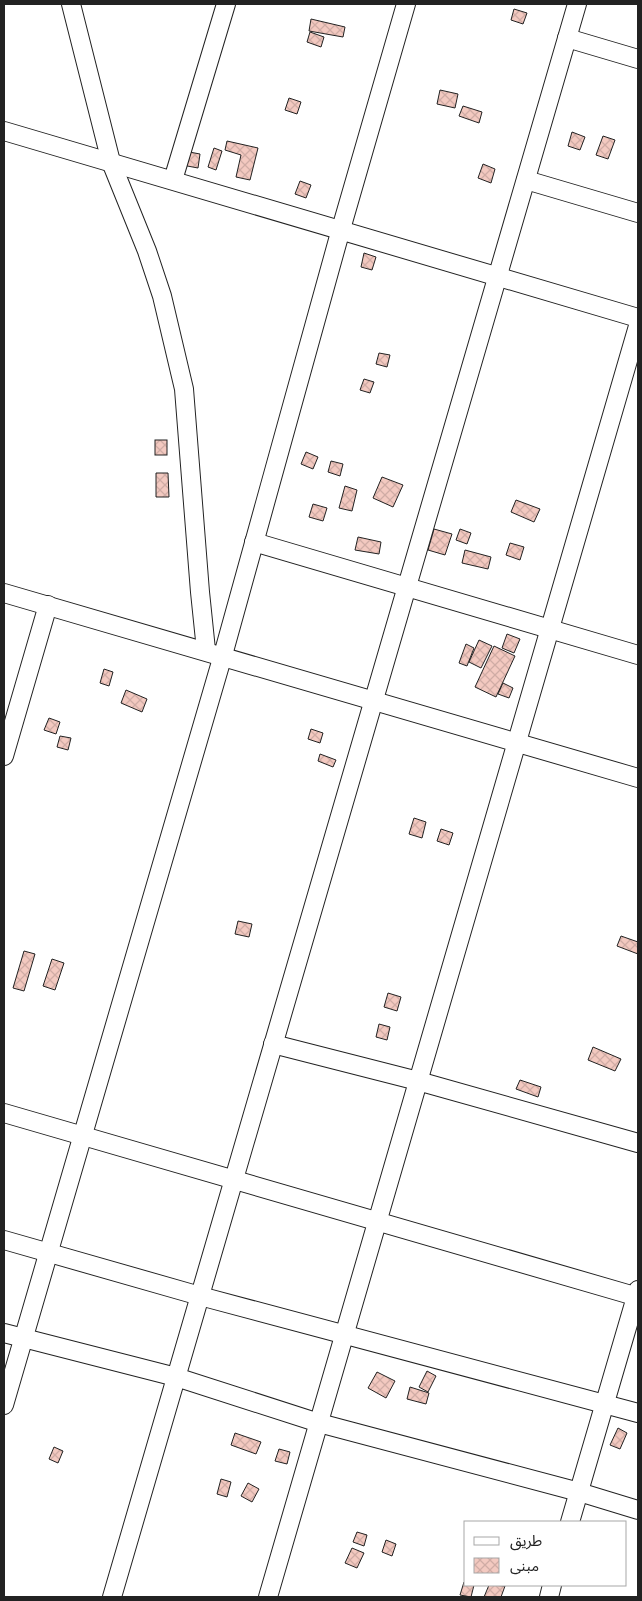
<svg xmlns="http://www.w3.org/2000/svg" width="642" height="1601" font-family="'Public Sans','Noto Sans Arabic',sans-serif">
  <defs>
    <pattern id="building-cross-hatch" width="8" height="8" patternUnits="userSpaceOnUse" patternTransform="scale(1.25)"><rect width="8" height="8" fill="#f3c9c0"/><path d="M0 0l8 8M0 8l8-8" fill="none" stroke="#d0aca5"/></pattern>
  </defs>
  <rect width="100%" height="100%" fill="#fff"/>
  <g fill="url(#building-cross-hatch)" stroke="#222">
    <path d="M514,9L527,13L523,24L511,20Z"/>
    <path d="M311,19L345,27L343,37L309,31Z"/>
    <path d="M310,32L324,37L321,47L307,42Z"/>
    <path d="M440,90L458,94L455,108L437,104Z"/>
    <path d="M289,98L301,102L297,114L285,110Z"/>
    <path d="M463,106L482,112L479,123L459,116Z"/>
    <path d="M572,132L585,137L580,150L568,146Z"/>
    <path d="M603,136L615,140L608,159L596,155Z"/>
    <path d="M227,141L258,148L250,180L236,177L241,155L225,150Z"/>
    <path d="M214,148L222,151L216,170L208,167Z"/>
    <path d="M184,151L200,154L198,168L182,165Z"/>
    <path d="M483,164L495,169L491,183L478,178Z"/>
    <path d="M300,181L311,185L306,198L295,194Z"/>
    <path d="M364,253L376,257L372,270L361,267Z"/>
    <path d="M379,353L390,355L387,367L376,364Z"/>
    <path d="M364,379L374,382L370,393L360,390Z"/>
    <rect x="155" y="440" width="12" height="15"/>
    <path d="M306,452L318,457L313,469L301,464Z"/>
    <path d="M331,461L343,464L340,476L328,472Z"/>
    <path d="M156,473H168L169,497H156Z"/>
    <path d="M382,477L403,485L393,507L373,498Z"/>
    <path d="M345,486L357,490L352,511L339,508Z"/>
    <path d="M516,500L540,509L534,522L511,512Z"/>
    <path d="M313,504L327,508L323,521L309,517Z"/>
    <path d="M434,529L452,534L445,555L428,550Z"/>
    <path d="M460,529L471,533L467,544L456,540Z"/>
    <path d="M358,537L381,542L379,554L355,550Z"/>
    <path d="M510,543L524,547L520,560L506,555Z"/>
    <path d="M465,550L491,557L488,569L462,563Z"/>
    <path d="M507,634L520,639L514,653L502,648Z"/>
    <path d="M479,640L492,646L481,668L469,662Z"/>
    <path d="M466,644L474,648L467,666L459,663Z"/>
    <path d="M494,646L515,656L496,697L475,687Z"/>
    <path d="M104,669L113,672L109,686L100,683Z"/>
    <path d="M503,683L513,688L509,698L498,694Z"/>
    <path d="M126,690L147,699L142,712L121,703Z"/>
    <path d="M49,718L60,722L56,734L44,730Z"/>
    <path d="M311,729L323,733L320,743L308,739Z"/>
    <path d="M60,736L71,738L68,750L57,747Z"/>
    <path d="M320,754L336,760L333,767L318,761Z"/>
    <path d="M414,818L426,822L422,838L409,834Z"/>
    <path d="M441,829L453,833L449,845L437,841Z"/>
    <path d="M238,921L252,924L249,937L235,934Z"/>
    <path d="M621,936L638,942V954L617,946Z"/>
    <path d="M24,951L35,954L24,991L13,988Z"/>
    <path d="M52,959L64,963L55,990L43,986Z"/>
    <path d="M388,993L401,997L397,1011L384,1007Z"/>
    <path d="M379,1024L390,1027L387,1040L376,1037Z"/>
    <path d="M593,1047L621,1059L615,1071L588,1060Z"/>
    <path d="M520,1080L541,1087L538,1097L516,1089Z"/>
    <path d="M427,1371L436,1376L428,1392L419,1387Z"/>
    <path d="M377,1372L395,1381L386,1398L368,1388Z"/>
    <path d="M410,1387L429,1393L426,1404L407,1399Z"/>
    <path d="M618,1428L627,1433L620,1449L610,1445Z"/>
    <path d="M235,1433L261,1442L256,1454L231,1445Z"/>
    <path d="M54,1447L63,1451L58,1463L49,1459Z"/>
    <path d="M279,1449L290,1452L287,1464L275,1461Z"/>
    <path d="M221,1479L231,1482L227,1497L217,1494Z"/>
    <path d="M248,1483L259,1489L252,1502L241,1496Z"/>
    <path d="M357,1532L367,1535L364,1546L353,1542Z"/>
    <path d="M386,1540L396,1544L392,1556L382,1552Z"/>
    <path d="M352,1548L364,1553L357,1568L345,1563Z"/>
    <path d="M464,1582L466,1585H474L471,1597L460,1595Z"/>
    <path d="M489,1585L505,1586L501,1597H484Z"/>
  </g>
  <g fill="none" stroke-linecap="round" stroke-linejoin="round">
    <g stroke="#222" stroke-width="20">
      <g id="minor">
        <path d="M71,4L111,162L147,251L162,296L184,389L200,592L206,650"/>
        <path d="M567,38L638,59"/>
        <path d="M4,131L638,318"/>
        <path d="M173,180L226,4"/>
        <path d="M526,180L638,213"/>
        <path d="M254,542L638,655"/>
        <path d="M4,593L638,778"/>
        <path d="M4,756L48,605"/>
        <path d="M273,1044L418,1081L638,1143"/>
        <path d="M4,1113L638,1297"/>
        <path d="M4,1240L200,1296L638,1413"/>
        <path d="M4,1333L176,1377L319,1423L579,1492L638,1510"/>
        <path d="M4,1405L223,655L341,229L406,4"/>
        <path d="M570,1522L638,1290"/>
        <path d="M112,1597L577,4"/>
        <path d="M268,1597L638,326"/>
        <path d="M549,1597L552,1585"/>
      </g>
    </g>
    <use href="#minor" stroke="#fff" stroke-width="18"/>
  </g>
  <rect width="642" height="1601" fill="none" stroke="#222222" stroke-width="10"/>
  <rect x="464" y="1521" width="162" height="65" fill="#ffffff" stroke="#a7a7a7"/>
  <rect x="474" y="1537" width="25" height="8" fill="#ffffff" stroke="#a7a7a7"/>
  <text x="510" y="1546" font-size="15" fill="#222222">طريق</text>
  <rect x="474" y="1558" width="25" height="15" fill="url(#building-cross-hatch)" stroke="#a7a7a7"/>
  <text x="510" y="1571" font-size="15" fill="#222222">مبنى</text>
</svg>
